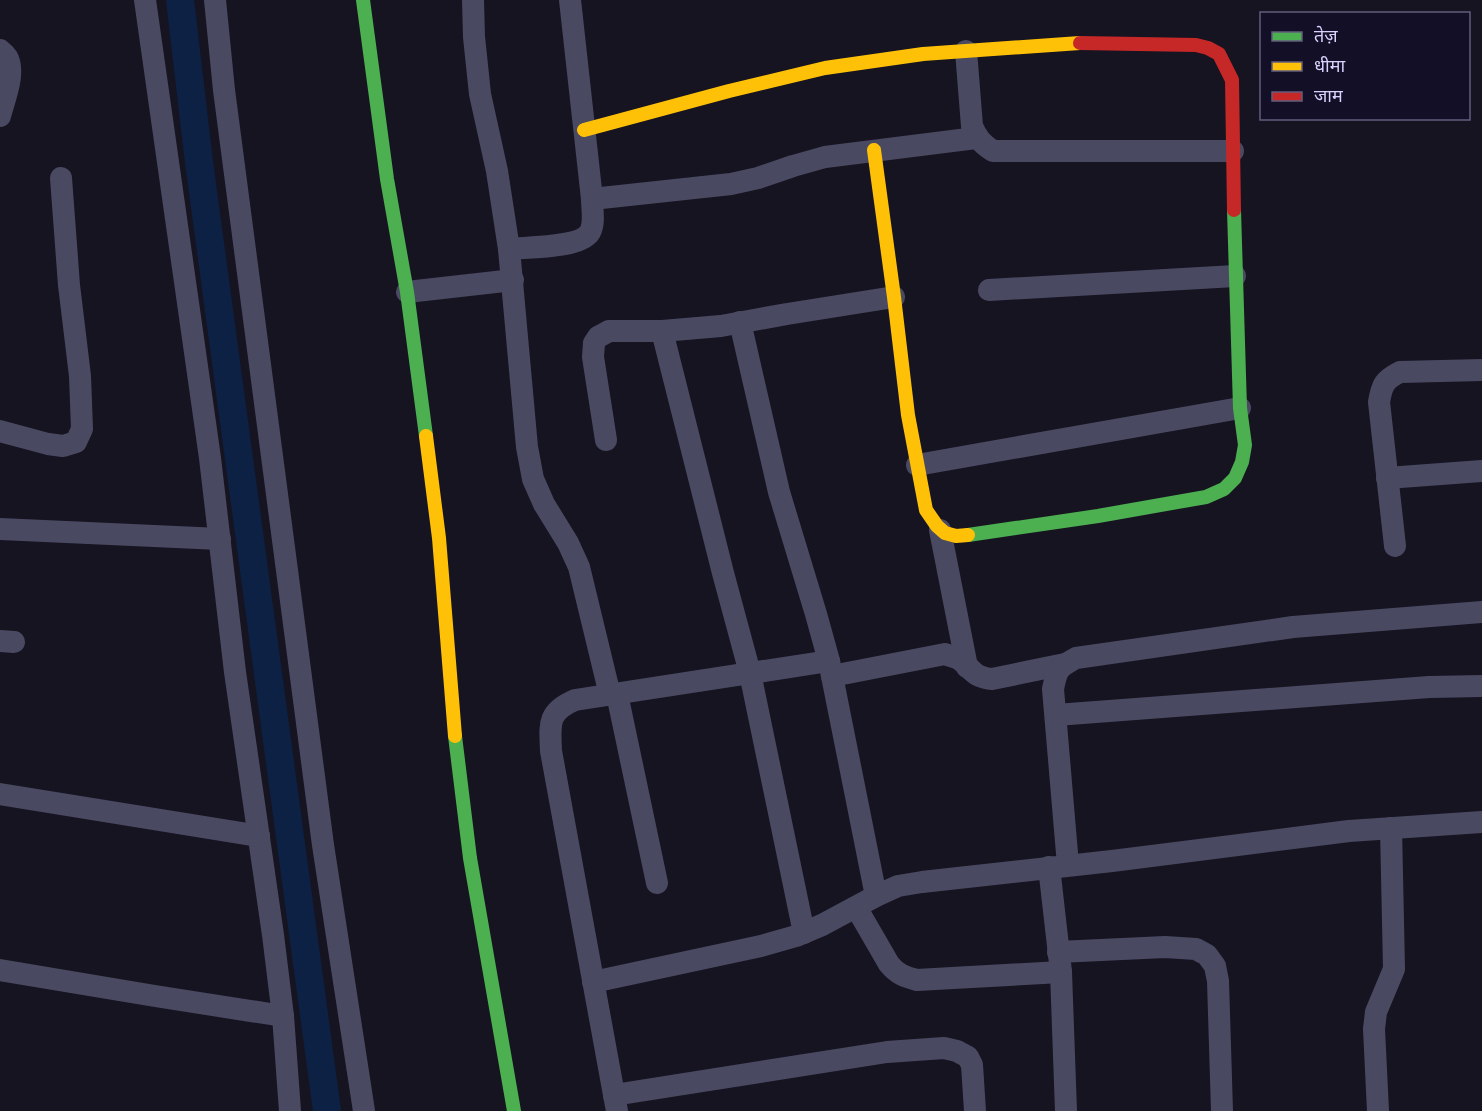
<svg xmlns="http://www.w3.org/2000/svg" width="1482" height="1111" font-family="Ubuntu,'Noto Sans Devanagari',sans-serif">
  <rect width="100%" height="100%" fill="#161421"/>
  <g fill="none" stroke-linecap="round" stroke-linejoin="round">
    <path stroke="#0d2144" stroke-width="28" d="M180,0L199,162L327,1111"/>
    <g stroke="#4a4962" stroke-width="22">
      <path d="M145,0L210,458L235,672L273,935L283,1016L290,1111"/>
      <path d="M215,0L224,90L323,845L364,1111"/>
      <path d="M473,0L474,37L480,94L497,171L509,249L527,447L533,479L544,504L568,543L579,567L610,695"/>
      <path d="M0,50C2,52 5,54 7,57C16,72 4,100 0,116"/>
      <path d="M966,51L972,126C977,138 982,144 993,151H1233"/>
      <path d="M592,199L731,184L758,178L793,166L825,157L976,138"/>
      <path d="M509,249C528,247 581,248 590,232C595,223 592,209 592,199L570,0"/>
      <path d="M989,290L1235,276"/>
      <path d="M407,292L513,280"/>
      <path d="M740,322L779,492L816,614L829,661L876,896"/>
      <path d="M662,331L723,573L750,673L804,933"/>
      <path d="M0,431L48,444L63,446L76,442L82,429L80,376L69,285L61,178"/>
      <path d="M606,440L593,357L594,343L598,337L609,331H662L721,326L787,314L894,297"/>
      <path d="M917,465L1240,408"/>
      <path d="M1387,478L1482,471"/>
      <path d="M0,529L220,539"/>
      <path d="M940,530L967,667"/>
      <path d="M1395,546L1379,402C1382,385 1384,380 1400,372L1482,370"/>
      <path d="M0,641L14,642"/>
      <path d="M832,676L945,654C950,656 955,657 959,659C973,669 972,677 992,679L1065,664"/>
      <path d="M617,694L657,883"/>
      <path d="M1056,715L1429,687L1482,686"/>
      <path d="M0,794L259,836"/>
      <path d="M1068,865L1053,689C1057,669 1058,668 1076,658L1293,627L1482,612"/>
      <path d="M1049,867L1061,972L1066,1111"/>
      <path d="M856,907L889,964C897,974 905,977 917,980L1061,972"/>
      <path d="M1058,952L1165,947L1196,949L1207,955L1215,966L1218,981L1222,1111"/>
      <path d="M0,970L155,996L283,1016"/>
      <path d="M593,982L761,946L796,936L822,925L876,896L898,886L922,882L1112,861L1349,831L1482,822"/>
      <path d="M614,1095L887,1052L944,1048L957,1051L968,1057L972,1065L975,1111"/>
      <path d="M617,1111L551,751C550,724 547,712 575,700L829,661"/>
      <path d="M1378,1111L1374,1029L1376,1012L1394,969L1391,828"/>
    </g>
    <g stroke="#4caf50" stroke-width="14">
      <path d="M363,0L387,179L407,292L426,436"/>
      <path d="M968,535L1098,516L1206,497L1224,489L1235,478L1242,462L1245,445L1240,408L1234,210"/>
      <path d="M455,736L470,858L514,1111"/>
    </g>
    <g stroke="#ffc107" stroke-width="14">
      <path d="M584,130L729,91L825,68L923,54L1080,43"/>
      <path d="M874,150L894,297L908,415L926,510L937,526L945,533L956,536L968,535"/>
      <path d="M426,436L439,538L455,736"/>
    </g>
    <path stroke="#c62828" stroke-width="14" d="M1080,43L1196,45L1208,48L1219,54L1232,80L1234,210"/>
  </g>
  <rect x="1260" y="12" width="210" height="108" fill="#130f26" stroke="#625e7d" stroke-width="1.5"/>
  <rect x="1272" y="32" width="30" height="9" fill="#4caf50" stroke="#625e7d" stroke-width="1.5"/>
  <text x="1314" y="42" font-size="18" fill="#d9d4ff">तेज़</text>
  <rect x="1272" y="62" width="30" height="9" fill="#ffc107" stroke="#625e7d" stroke-width="1.5"/>
  <text x="1314" y="72" font-size="18" fill="#d9d4ff">धीमा</text>
  <rect x="1272" y="92" width="30" height="9" fill="#c62828" stroke="#625e7d" stroke-width="1.5"/>
  <text x="1314" y="102" font-size="18" fill="#d9d4ff">जाम</text>
</svg>
